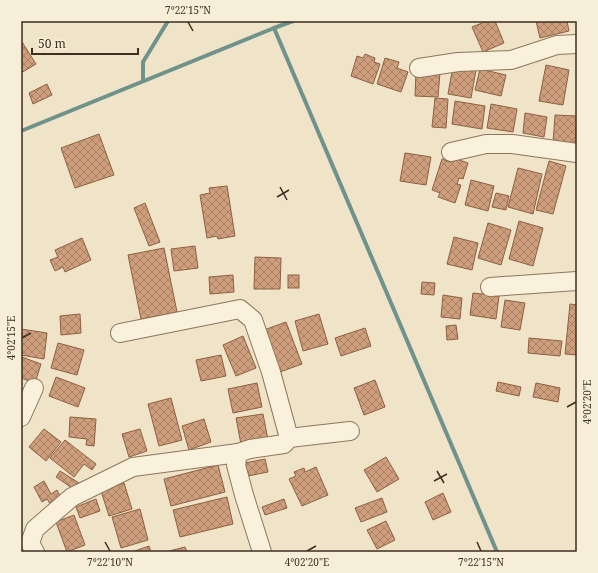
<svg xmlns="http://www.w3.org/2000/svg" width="598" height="573" font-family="'Noto Serif',serif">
  <defs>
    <pattern id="building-cross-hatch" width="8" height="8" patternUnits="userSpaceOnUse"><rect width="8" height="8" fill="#cf9f7d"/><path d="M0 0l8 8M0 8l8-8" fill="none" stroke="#a98266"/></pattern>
  </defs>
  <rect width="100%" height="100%" fill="#f0e4c8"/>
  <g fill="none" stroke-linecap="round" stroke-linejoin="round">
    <g stroke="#6f938a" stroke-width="4">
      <path d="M274,28L497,552"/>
      <path d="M143,81V62L168,21"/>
      <path d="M21,131L274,28L293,21"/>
    </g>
  </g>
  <g fill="url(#building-cross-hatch)" stroke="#8d5f41">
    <path d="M487,21H495L504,43L483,52L472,27Z"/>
    <path d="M536,21H567L569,31L540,38Z"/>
    <path d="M22,42L36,64L21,73V43Z"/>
    <path d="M365,54L375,58L374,62L380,64L373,84L351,76L357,56L363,58Z"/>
    <path d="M385,58L399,62L397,68L408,72L401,92L377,84Z"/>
    <path d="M546,65L569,70L563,105L539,101Z"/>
    <path d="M453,66L476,70L471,98L448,94Z"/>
    <path d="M480,69L506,75L501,96L475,90Z"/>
    <path d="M416,71L440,72L438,97L415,96Z"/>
    <path d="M47,84L52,95L33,104L29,93Z"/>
    <path d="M435,98L448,99L446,128L432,127Z"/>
    <path d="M455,101L485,106L482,129L452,124Z"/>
    <path d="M491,104L517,109L513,132L487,128Z"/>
    <path d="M525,113L547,117L544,137L523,133Z"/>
    <path d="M555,115L577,116L575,144L553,143Z"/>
    <path d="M99,134L114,175L75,188L61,148Z"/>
    <path d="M405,153L431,157L426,185L400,181Z"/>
    <path d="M451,157L468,163L463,179L459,178L457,184L461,185L455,203L438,197L440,193L432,190L442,159L449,162Z"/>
    <path d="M549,161L566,166L553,214L536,210Z"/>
    <path d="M518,168L542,174L533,214L508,207Z"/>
    <path d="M471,180L494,186L488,211L465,205Z"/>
    <path d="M227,186L235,236L218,239L217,236L207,238L200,195L210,193L209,188Z"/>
    <path d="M496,193L509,196L506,210L492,207Z"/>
    <path d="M145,203L160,242L149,246L134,208Z"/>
    <path d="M519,221L543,228L533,266L509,259Z"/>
    <path d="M488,223L511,230L501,265L478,258Z"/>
    <path d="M454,237L478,243L472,270L447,264Z"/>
    <path d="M82,238L91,260L65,272L63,267L55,271L50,260L58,257L55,250Z"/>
    <path d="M195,246L198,268L174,271L171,249Z"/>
    <path d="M164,248L177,312L141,319L128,255Z"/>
    <path d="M255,257L281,258L280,289H254Z"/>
    <path d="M233,275L234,292L210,294L209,277Z"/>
    <rect x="288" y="275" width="11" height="13"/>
    <path d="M422,282L435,283L434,295L421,294Z"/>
    <path d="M473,293L499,296L496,319L470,315Z"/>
    <path d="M443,295L462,298L460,319L441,317Z"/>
    <path d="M505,300L525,303L520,330L501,327Z"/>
    <path d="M570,304L577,305V355L565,354Z"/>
    <path d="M80,314L81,333L61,335L60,316Z"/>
    <path d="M319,314L328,344L303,351L295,321Z"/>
    <path d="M286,322L302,364L280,372L264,330Z"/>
    <path d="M456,325L458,339L447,340L446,326Z"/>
    <path d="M365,328L371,346L341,356L335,338Z"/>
    <path d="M21,329L47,333L44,359L21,355Z"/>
    <path d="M243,336L256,368L236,376L223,345Z"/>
    <path d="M529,338L562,341L560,356L528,353Z"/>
    <path d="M58,343L84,350L77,375L51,368Z"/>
    <path d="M221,355L226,376L201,381L196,360Z"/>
    <path d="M22,357L41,364L35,383L21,378Z"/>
    <path d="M56,377L85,388L78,407L49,396Z"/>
    <path d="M375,380L385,407L364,415L354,388Z"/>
    <path d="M498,382L521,387L519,396L496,391Z"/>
    <path d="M257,383L262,407L233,413L228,389Z"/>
    <path d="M536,383L560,388L558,402L533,397Z"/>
    <path d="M171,398L182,440L159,446L148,404Z"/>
    <path d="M263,414L268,440L241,444L236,418Z"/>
    <path d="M70,417L96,419L94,446L86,445L87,439L69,437Z"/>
    <path d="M204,419L211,442L189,450L182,426Z"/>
    <path d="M44,429L61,442L46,461L29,447Z"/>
    <path d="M140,429L147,451L129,457L122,434Z"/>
    <path d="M65,440L96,464L92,470L84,464L74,477L50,458Z"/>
    <path d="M386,457L399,479L377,492L364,470Z"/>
    <path d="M265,459L268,472L248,476L245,463Z"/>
    <path d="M218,465L225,492L171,506L164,479Z"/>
    <path d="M316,467L328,495L302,506L289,479L296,476L294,472L304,468L305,472Z"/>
    <path d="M60,471L79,483L75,490L56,477Z"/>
    <path d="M44,481L51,494L57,490L62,500L52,507L47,499L42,502L34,487Z"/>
    <path d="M124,483L132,509L109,516L101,491Z"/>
    <path d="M443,493L451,512L433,520L425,502Z"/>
    <path d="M227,497L233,524L180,537L173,510Z"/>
    <path d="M382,498L387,512L361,522L355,508Z"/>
    <path d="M96,499L100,511L80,518L76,507Z"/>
    <path d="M284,499L287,508L265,515L262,507Z"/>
    <path d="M140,509L148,540L121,548L112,517Z"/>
    <path d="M74,515L85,545L67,552L56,522Z"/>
    <path d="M386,521L395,540L377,549L367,530Z"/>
    <path d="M149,546L151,552H132Z"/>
    <path d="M185,547L187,552H169V551Z"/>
  </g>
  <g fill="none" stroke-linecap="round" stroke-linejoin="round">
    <g stroke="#8d765c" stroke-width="20">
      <g id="minor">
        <path d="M419,68L458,62L511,60L557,45L577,44"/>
        <path d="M451,152L486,144H512L577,153"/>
        <path d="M490,287L577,281"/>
        <path d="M120,333L240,309L253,320L271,372L289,438L284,444L250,449L238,453L236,465L244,495L262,552"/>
        <path d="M21,417L34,388"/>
        <path d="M289,438L350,431"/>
        <path d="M35,552L30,543L35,529L72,497L133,467L238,453"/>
      </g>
    </g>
    <use href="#minor" stroke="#faf1dc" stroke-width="18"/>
  </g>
  <path fill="none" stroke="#3d2e20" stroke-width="1.5" d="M188,22L193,31M280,187L287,200M277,197L289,190M22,338L31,333M567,407L576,402M437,471L444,483M434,481L447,474M105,542L110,551M477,542L481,551M307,551L316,546"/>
  <rect width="598" height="573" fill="none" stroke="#f7eed8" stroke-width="44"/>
  <path d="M32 48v6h106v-6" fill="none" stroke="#3d2e20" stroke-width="2"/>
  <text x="38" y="48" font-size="12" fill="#3d2e20" stroke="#f7eed8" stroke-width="3" paint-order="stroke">50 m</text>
  <rect x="22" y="22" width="554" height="529" fill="none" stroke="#3d2e20" stroke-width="1.5"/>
  <g font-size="10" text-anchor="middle" fill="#3d2e20">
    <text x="188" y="14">7°22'15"N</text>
    <text transform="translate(11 338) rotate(-90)" y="4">4°02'15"E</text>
    <text transform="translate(587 402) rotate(-90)" y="4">4°02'20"E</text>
    <text x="110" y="566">7°22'10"N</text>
    <text x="307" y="566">4°02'20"E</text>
    <text x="481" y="566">7°22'15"N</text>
  </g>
</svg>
